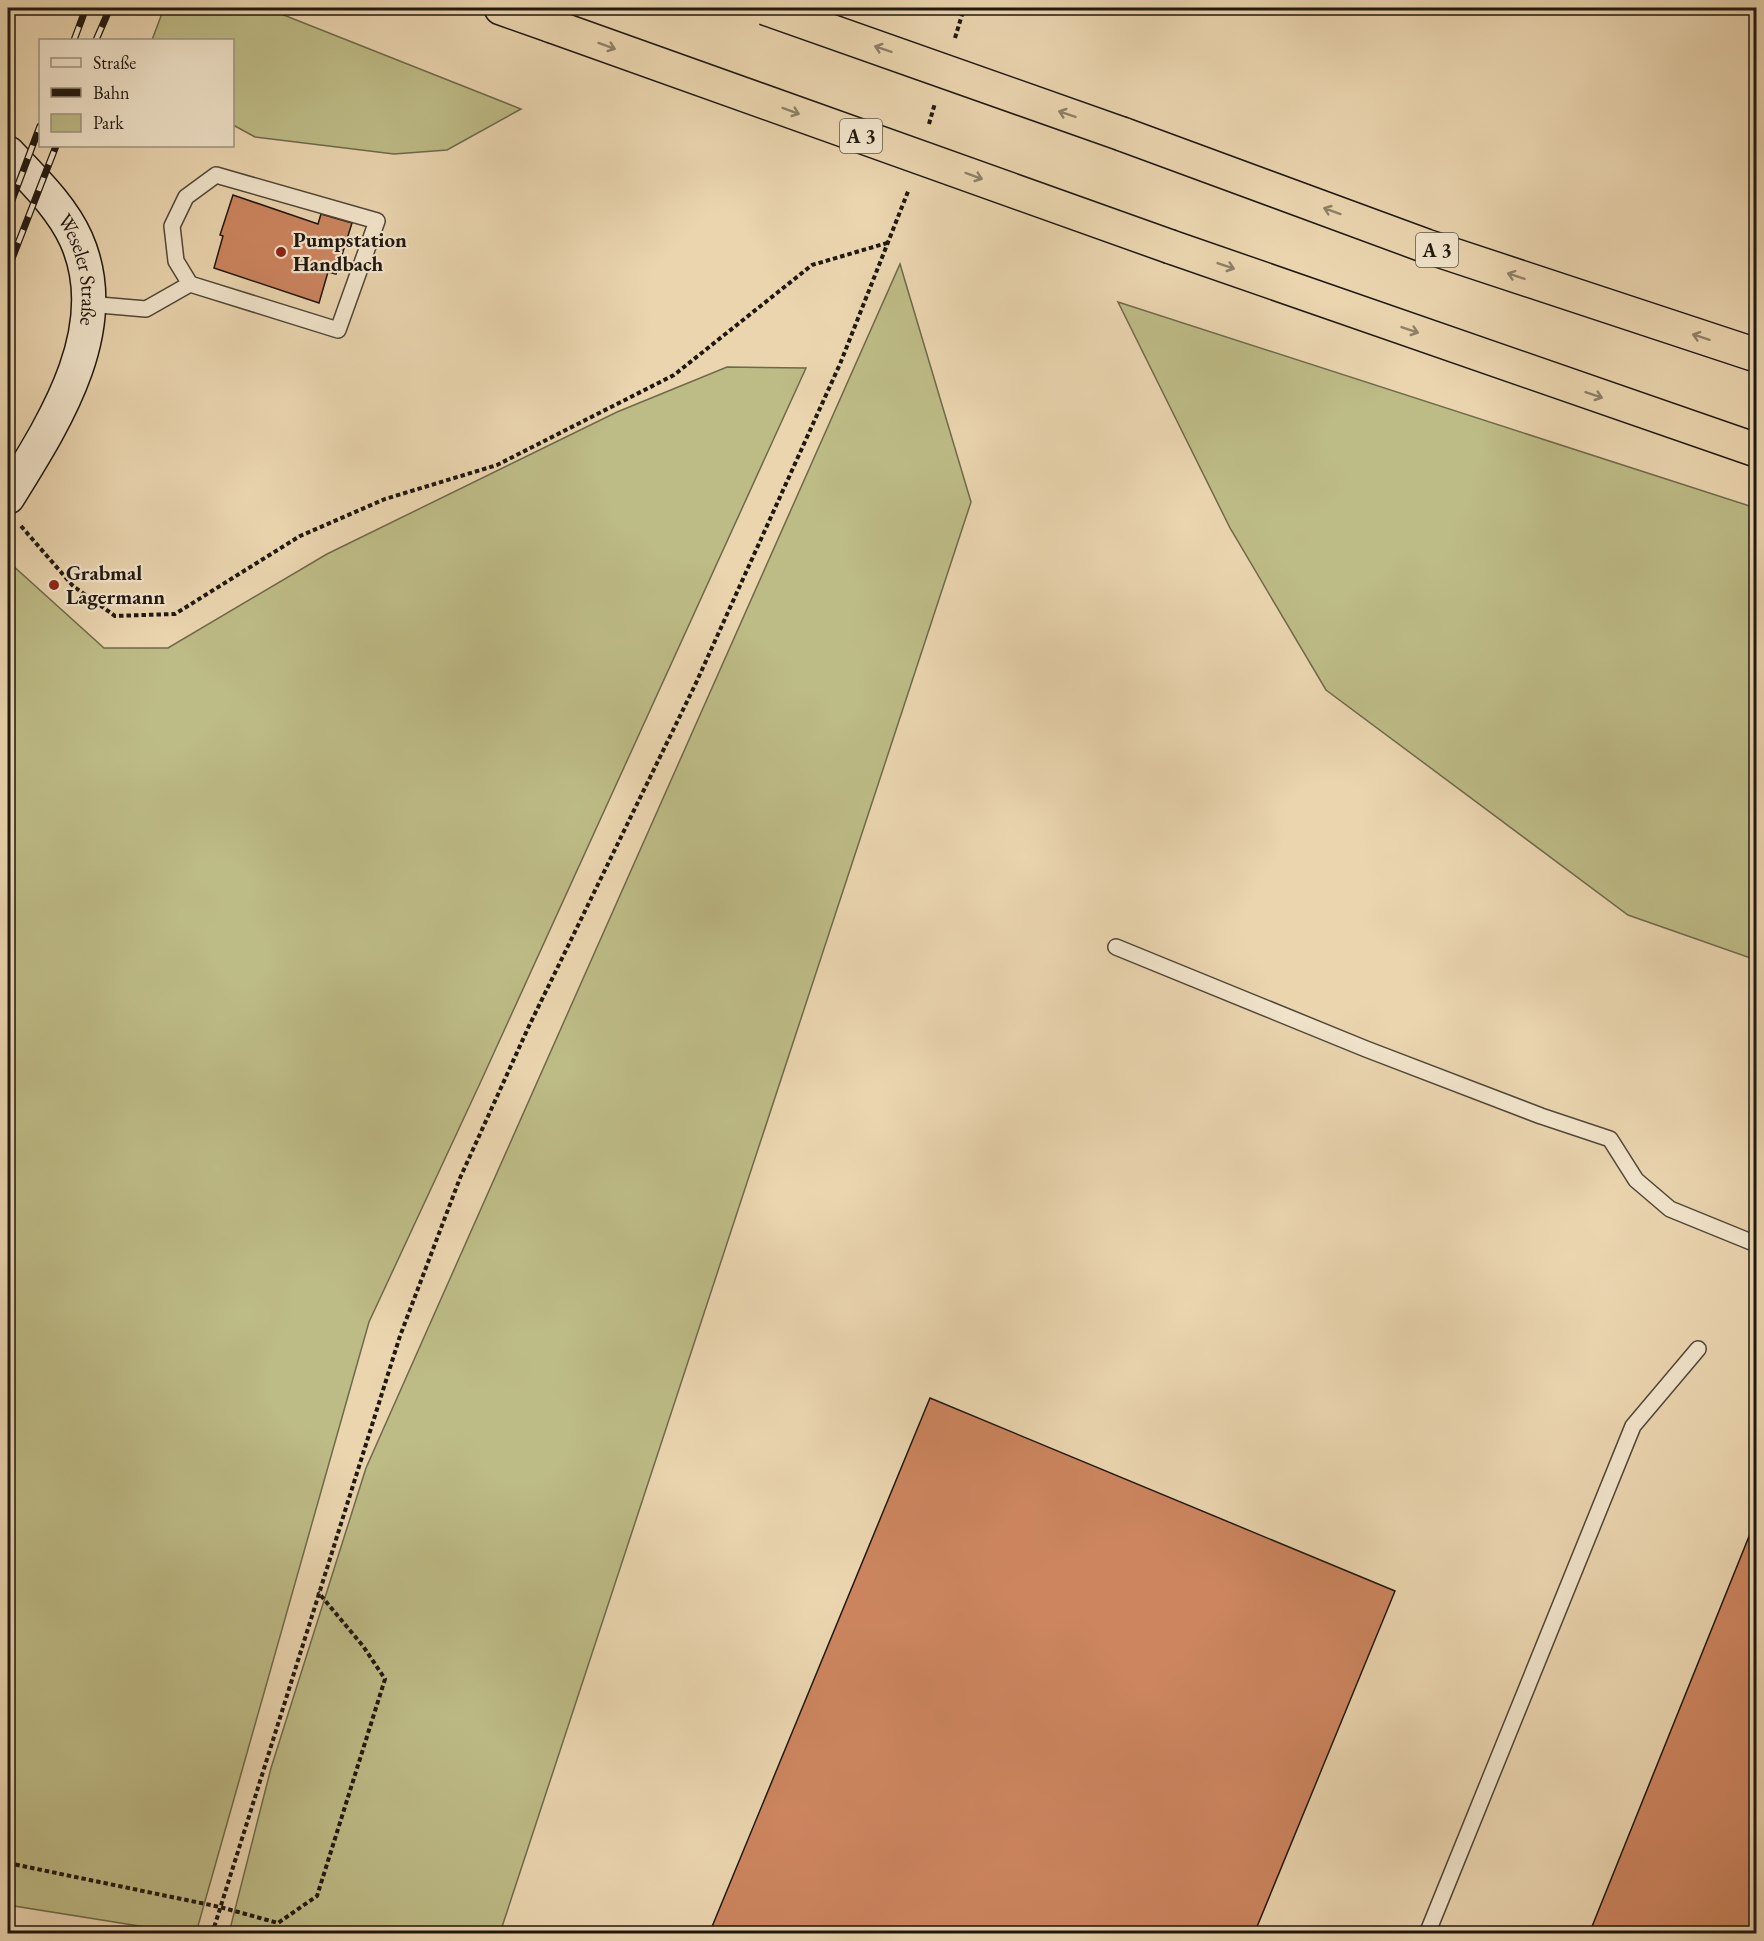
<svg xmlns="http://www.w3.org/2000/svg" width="1764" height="1941" font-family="'EB Garamond',serif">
  <rect width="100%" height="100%" fill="#ead5af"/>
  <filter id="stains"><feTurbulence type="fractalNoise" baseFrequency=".00333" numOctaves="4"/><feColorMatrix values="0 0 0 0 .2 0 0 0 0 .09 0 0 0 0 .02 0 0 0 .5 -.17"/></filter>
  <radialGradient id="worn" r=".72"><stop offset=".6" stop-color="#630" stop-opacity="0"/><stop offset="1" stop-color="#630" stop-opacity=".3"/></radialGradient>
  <g fill="#bdbb86" stroke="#6e6a4a" stroke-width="1.5">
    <path d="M164,8H266L521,109L447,150L394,154L255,137L233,125L232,40H152Z"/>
    <path d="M900,264L971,502L500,1933H229L271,1768L366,1468Z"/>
    <path d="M1118,302L1756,508V960L1628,915L1326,690L1230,528Z"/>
    <path d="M727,367L806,368L482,1079L369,1322L196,1933H183L8,1905V570L11,564L104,648H168L327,554L617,412Z"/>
  </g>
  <g fill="#cc855f" stroke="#20180f" stroke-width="1.5">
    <path d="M233,195L318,224L321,214L352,223L336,274L328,272L319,303L214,268L223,236L220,235Z"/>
    <path d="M930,1398L1395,1591L1254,1934H709Z"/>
    <path d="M1756,1519V1934H1589Z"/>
  </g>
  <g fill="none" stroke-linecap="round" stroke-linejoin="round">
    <g stroke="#524737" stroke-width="18">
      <g id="service">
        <path d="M88,304L146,309L190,284L338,330L377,221L216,175L186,197L172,226L176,261L190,284"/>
        <path d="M1116,947L1366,1049L1541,1116L1610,1139L1636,1180L1670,1209L1756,1244"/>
        <path d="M1427,1934L1633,1426L1698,1349"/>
      </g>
    </g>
    <g stroke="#20180f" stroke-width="36">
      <g id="secondary">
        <path id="s1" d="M8,153C32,179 61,206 76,239C116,328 54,423 8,497"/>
      </g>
    </g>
    <g stroke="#20180f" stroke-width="36">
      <g id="motorway">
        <path d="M501,8L552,26"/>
        <path d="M1122,134L1426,246L1756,355"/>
        <path d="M1171,247L1756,450"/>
      </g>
    </g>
    <g stroke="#20180f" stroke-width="4" stroke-dasharray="4.5 3" stroke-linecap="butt">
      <path d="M955,38L964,8"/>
      <path d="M929,124L935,103"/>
      <path d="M21,526L73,586L115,616L175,614L300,536L385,499L497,465L674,375L812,265L887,243"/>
      <path d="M8,1863L220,1907L278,1923L317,1896L385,1679L363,1646L318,1592"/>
      <path d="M212,1934L400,1336L460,1178L529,1026L696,683L840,364L909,189"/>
    </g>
    <use href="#service" stroke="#f1e4cb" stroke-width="15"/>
    <use href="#secondary" stroke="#f1e4cb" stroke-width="33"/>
    <use href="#motorway" stroke="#ead5af" stroke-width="33"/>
    <g stroke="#20180f" stroke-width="7">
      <g id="rail">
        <path d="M74,40L86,8"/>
        <path d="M96,40L110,8"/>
        <path d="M8,211L40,126"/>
        <path d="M8,269L56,146"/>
      </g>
    </g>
    <use href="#rail" stroke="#f1e4cb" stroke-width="4.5" stroke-dasharray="14" stroke-linecap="butt"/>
    <g stroke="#20180f" stroke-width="36" stroke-linecap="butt">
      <g id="motorway-bridge">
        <path d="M765,8L1122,134"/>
        <path d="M552,26L1171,247"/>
      </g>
    </g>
    <use href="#motorway-bridge" stroke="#ead5af" stroke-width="33"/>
  </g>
  <defs><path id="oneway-shaft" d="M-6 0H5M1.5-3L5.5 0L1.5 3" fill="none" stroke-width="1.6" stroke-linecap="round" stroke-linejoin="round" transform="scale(1.5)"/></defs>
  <g stroke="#8f8067">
    <use href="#oneway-shaft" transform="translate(607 46) rotate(20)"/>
    <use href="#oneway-shaft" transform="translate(883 49) rotate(-161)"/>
    <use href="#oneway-shaft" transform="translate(791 111) rotate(20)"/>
    <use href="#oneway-shaft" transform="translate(1067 114) rotate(-161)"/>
    <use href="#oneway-shaft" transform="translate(974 176) rotate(20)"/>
    <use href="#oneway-shaft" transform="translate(1332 211) rotate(-160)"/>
    <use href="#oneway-shaft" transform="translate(1226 266) rotate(19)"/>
    <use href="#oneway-shaft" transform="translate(1516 276) rotate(-162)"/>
    <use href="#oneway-shaft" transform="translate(1410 330) rotate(19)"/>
    <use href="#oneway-shaft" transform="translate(1701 337) rotate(-162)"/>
    <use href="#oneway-shaft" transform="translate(1594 395) rotate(19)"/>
  </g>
  <g fill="#8f2418" stroke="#f1e4cb" stroke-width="2">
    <circle cx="281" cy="252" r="6"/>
    <circle cx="54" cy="585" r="6"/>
  </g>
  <g text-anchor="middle" stroke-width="4.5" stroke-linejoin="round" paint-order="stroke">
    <g fill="#f1e4cb" stroke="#5f5547" stroke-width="1.5">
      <rect x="840" y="119" width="42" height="34" rx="4.5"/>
      <rect x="1416" y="233" width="42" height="34" rx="4.5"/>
    </g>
    <g font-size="20" font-weight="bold" fill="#20180f">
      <text x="861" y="143">A 3</text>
      <text x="1437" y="257">A 3</text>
    </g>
    <g font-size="21" font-weight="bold" fill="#20180f" stroke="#f1e4cb" text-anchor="start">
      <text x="293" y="247">Pumpstation<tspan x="293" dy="24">Handbach</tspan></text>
      <text x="66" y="580">Grabmal<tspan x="66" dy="24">Lagermann</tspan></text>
    </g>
    <g font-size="21" fill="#20180f" stroke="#f1e4cb">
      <text dy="7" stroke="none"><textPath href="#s1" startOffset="141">Weseler Straße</textPath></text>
    </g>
  </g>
  <rect width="1764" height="1941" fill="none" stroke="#ead5af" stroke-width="30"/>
  <rect x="9" y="9" width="1746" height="1923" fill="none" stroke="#20180f" stroke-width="3"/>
  <rect x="15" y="15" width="1734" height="1911" fill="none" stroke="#20180f" stroke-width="1.5"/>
  <rect x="39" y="39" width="195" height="108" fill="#f1e4cb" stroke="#9d9280" stroke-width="1.5"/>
  <rect x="51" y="58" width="30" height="9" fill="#f1e4cb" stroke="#9d9280" stroke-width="1.5"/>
  <text x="93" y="69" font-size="18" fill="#20180f">Straße</text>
  <rect x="51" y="88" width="30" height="9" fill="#20180f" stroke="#9d9280" stroke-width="1.5"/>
  <text x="93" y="99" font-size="18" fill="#20180f">Bahn</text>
  <rect x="51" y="114" width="30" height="18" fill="#bdbb86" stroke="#9d9280" stroke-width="1.5"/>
  <text x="93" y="129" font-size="18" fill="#20180f">Park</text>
  <rect width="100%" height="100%" filter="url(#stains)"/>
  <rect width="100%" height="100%" fill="url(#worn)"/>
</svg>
